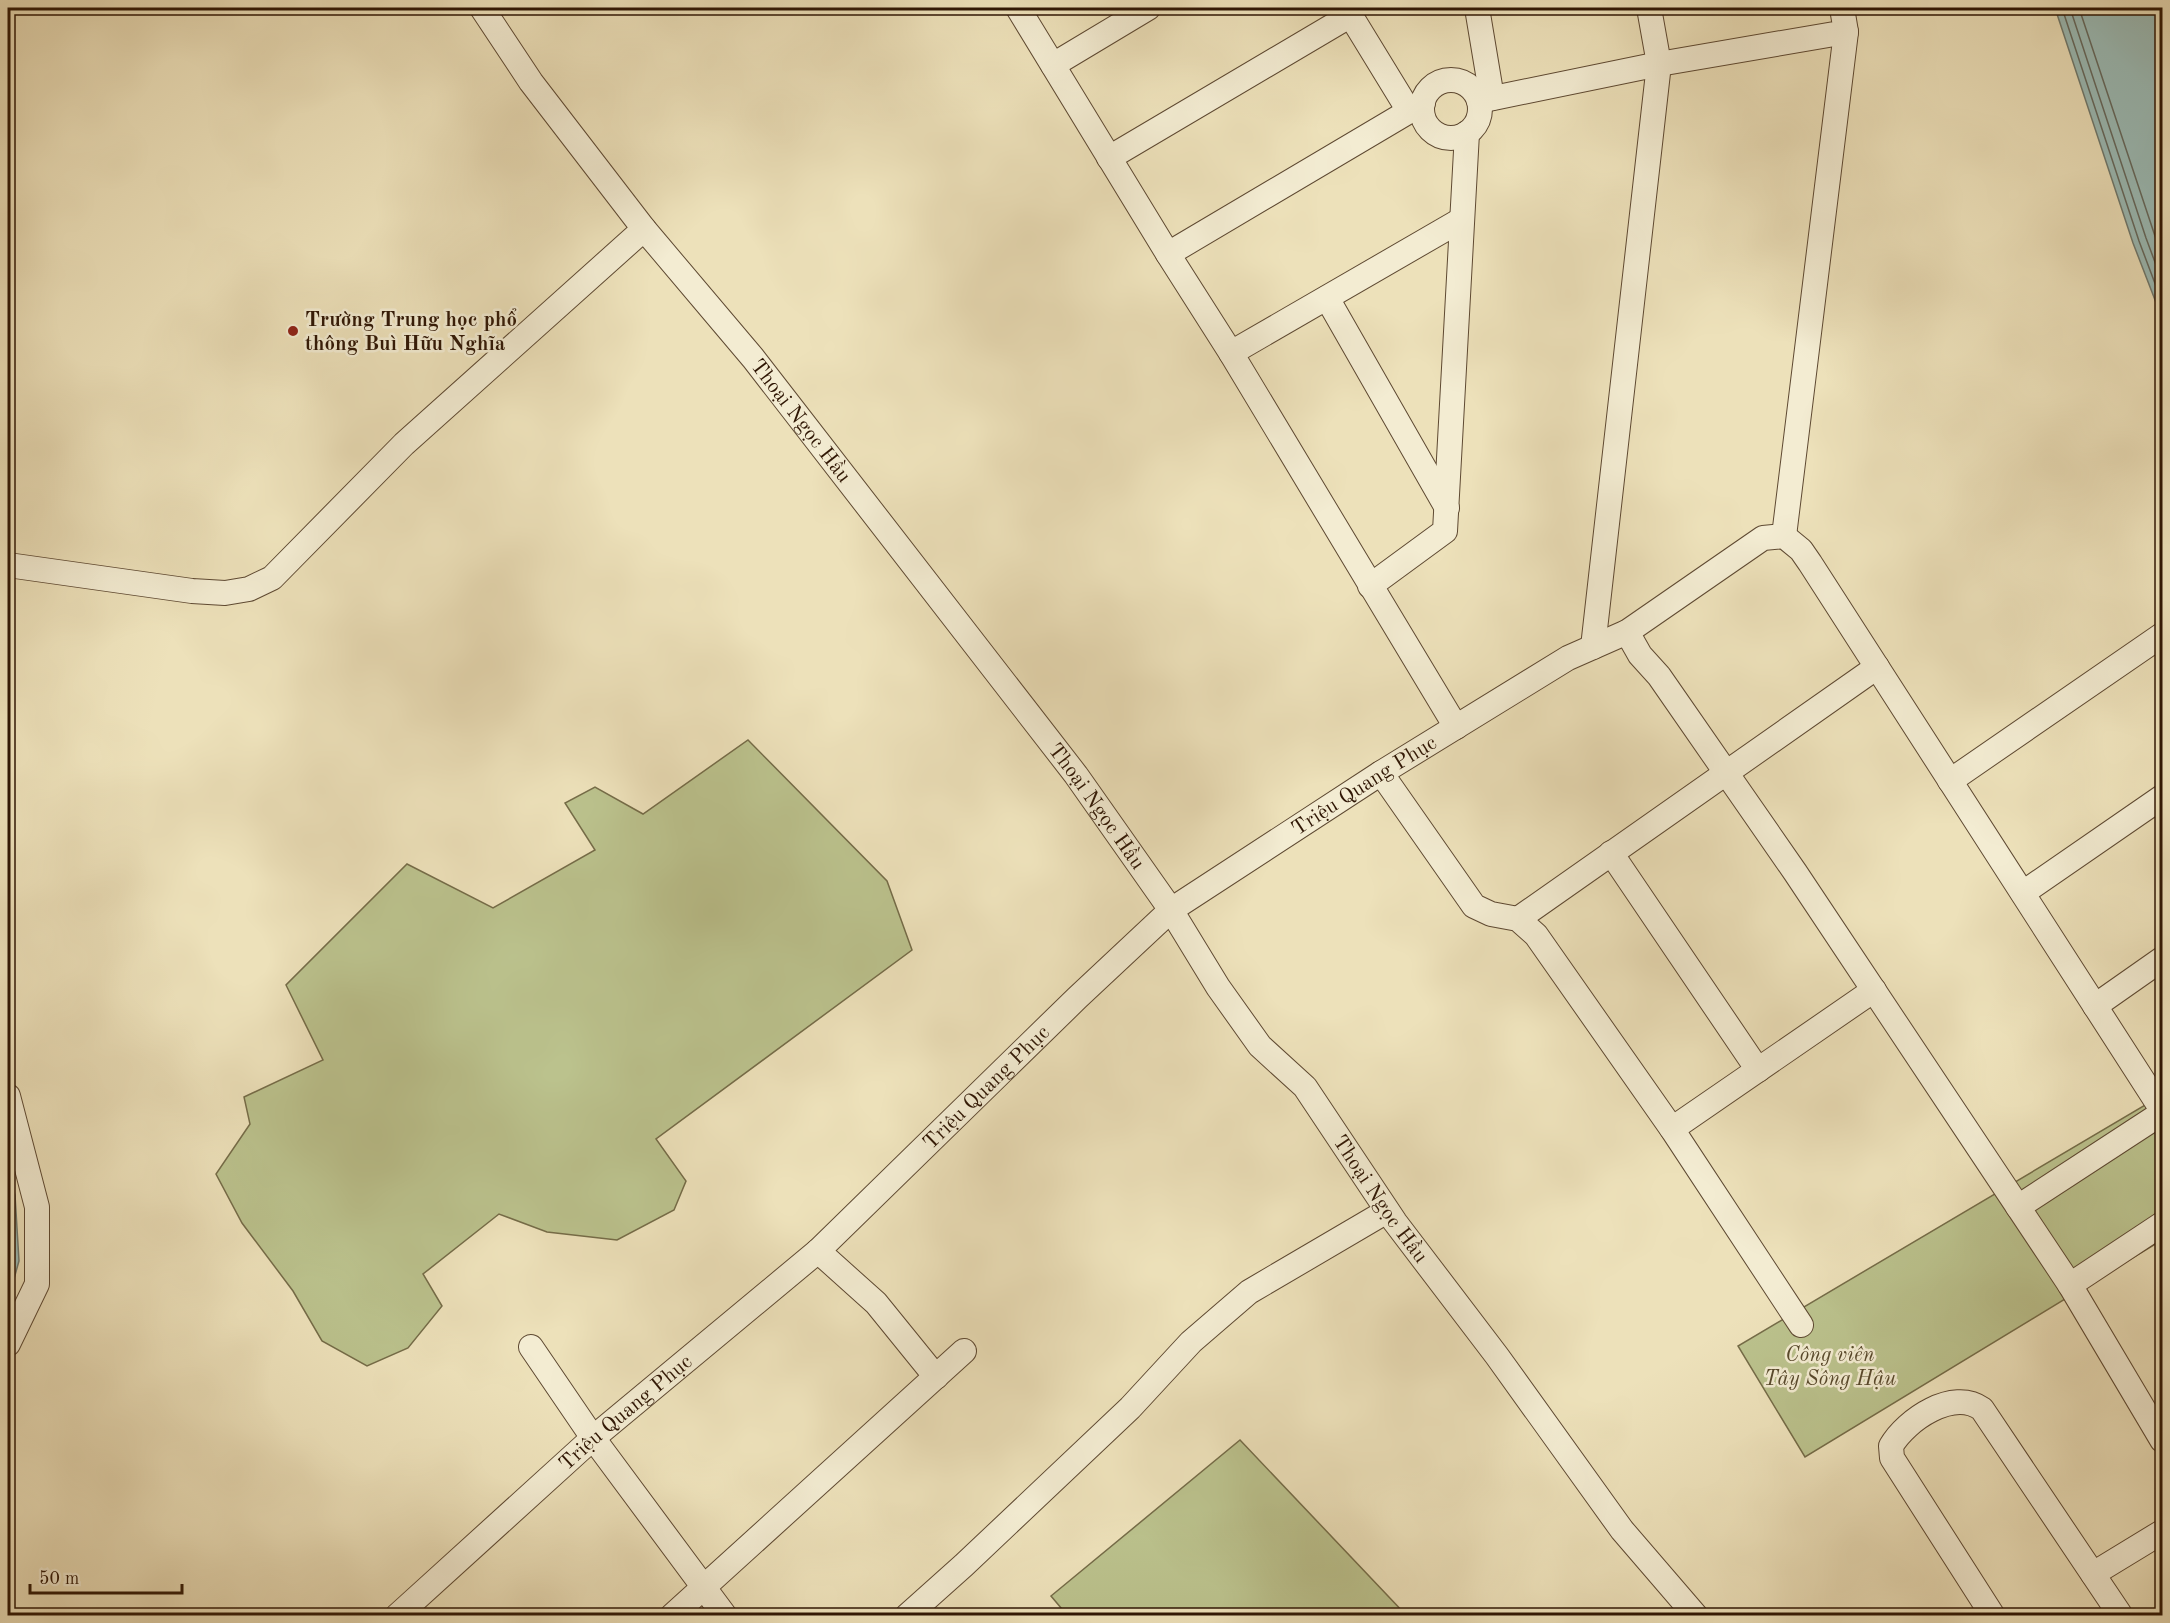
<svg xmlns="http://www.w3.org/2000/svg" width="2170" height="1623" font-family="'Old Standard TT',serif">
  <rect width="100%" height="100%" fill="#ede1ba"/>
  <filter id="stains"><feTurbulence type="fractalNoise" baseFrequency=".00333" numOctaves="4"/><feColorMatrix values="0 0 0 0 .2 0 0 0 0 .09 0 0 0 0 .02 0 0 0 .5 -.17"/></filter>
  <radialGradient id="worn" r=".72"><stop offset=".6" stop-color="#630" stop-opacity="0"/><stop offset="1" stop-color="#630" stop-opacity=".3"/></radialGradient>
  <g fill="#bbc28d" stroke="#756c48" stroke-width="1.5">
    <path d="M748,740L887,881L912,950L656,1139L686,1181L674,1210L617,1240L547,1232L499,1214L423,1274L442,1306L408,1348L367,1366L322,1341L293,1291L242,1223L216,1174L250,1124L244,1097L323,1060L286,985L407,864L493,908L595,850L565,803L595,787L643,814Z"/>
    <path d="M2162,1095V1240L1805,1457L1738,1346Z"/>
    <path d="M1240,1440L1406,1615H1067L1051,1596Z"/>
  </g>
  <g fill="#9bbcb7" stroke="#707a6f" stroke-width="1.5">
    <path d="M2055,8H2162V318L2133,243Z"/>
    <path d="M8,1166L15,1195L19,1261L8,1300Z"/>
  </g>
  <g fill="none" stroke-linecap="round" stroke-linejoin="round">
    <g stroke="#65695e" stroke-width="1.5">
      <path d="M2062,8L2139,241L2162,302"/>
      <path d="M2070,8L2146,238L2162,281"/>
      <path d="M2079,8L2162,257"/>
      <path d="M8,1189L13,1260L8,1279"/>
    </g>
    <g stroke="#5e4932" stroke-width="26">
      <g id="minor">
        <path id="s1" d="M482,8L531,82L644,229L753,358L1076,775L1171,910L1218,987L1260,1046L1305,1087L1395,1222L1497,1356L1622,1530L1696,1616"/>
        <path d="M1018,8L1168,254L1231,353L1456,727"/>
        <path d="M1346,8L1409,111"/>
        <path d="M1477,8L1492,98"/>
        <path d="M1053,65L1148,8"/>
        <circle cx="1451" cy="109" r="29"/>
        <path d="M1479,101L1659,64L1846,32L1842,8"/>
        <path d="M1109,158L1351,15"/>
        <path d="M1168,254L1423,103"/>
        <path d="M1327,298L1447,508"/>
        <path d="M1231,353L1461,220"/>
        <path d="M1784,536L1846,32"/>
        <path d="M8,565L192,591L225,593L249,589L272,578L404,444L644,229"/>
        <path d="M1370,586L1445,531L1467,133"/>
        <path d="M1627,632L1640,655L1659,676L1795,872L2070,1285L2162,1440"/>
        <path d="M1593,647L1659,64L1649,8"/>
        <path d="M1381,773L1474,906L1491,914L1518,919L1536,935L1672,1129L1801,1325"/>
        <path d="M1950,781L2162,635"/>
        <path d="M1611,853L1758,1070"/>
        <path d="M2023,893L2162,797"/>
        <path d="M1518,919L1877,667"/>
        <path d="M2095,1006L2162,959"/>
        <path d="M8,1096L37,1207V1284L8,1344"/>
        <path d="M1672,1129L1874,990"/>
        <path d="M2018,1207L2162,1113"/>
        <path d="M818,1251L876,1303L936,1377"/>
        <path d="M2070,1285L2162,1224"/>
        <path d="M531,1347L593,1438L725,1616"/>
        <path d="M2093,1574L2162,1532"/>
        <path id="s2" d="M397,1616L593,1438L818,1251L1077,998L1171,910L1381,773L1568,658L1627,632L1763,538L1784,536L1801,550L1810,563L2162,1110"/>
        <path d="M672,1616L964,1351"/>
        <path d="M907,1616L964,1565L1130,1408L1191,1342L1249,1292L1387,1211"/>
        <path d="M1993,1616L1892,1458L1891,1446C1906,1420 1953,1388 1982,1409L2121,1616"/>
      </g>
    </g>
    <use href="#minor" stroke="#f3ecd2" stroke-width="24"/>
  </g>
  <circle fill="#8f2418" stroke="#f3ecd2" stroke-width="2" cx="293" cy="331" r="6"/>
  <g text-anchor="middle" stroke-width="5" stroke-linejoin="round" paint-order="stroke">
    <g font-size="21" font-weight="bold" fill="#2f1604" stroke="#f3ecd2" text-anchor="start">
      <text x="305" y="326">Trường Trung học phổ<tspan x="305" dy="24">thông Buì Hữu Nghĩa</tspan></text>
    </g>
    <g font-size="21" fill="#2f1604" stroke="#f3ecd2">
      <text dy="7" stroke="none"><textPath href="#s1" startOffset="522">Thoại Ngọc Hầu</textPath></text>
      <text dy="7" stroke="none"><textPath href="#s2" startOffset="1278">Triệu Quang Phục</textPath></text>
      <text dy="7" stroke="none"><textPath href="#s1" startOffset="1008">Thoại Ngọc Hầu</textPath></text>
      <text dy="7" stroke="none"><textPath href="#s2" startOffset="792">Triệu Quang Phục</textPath></text>
      <text dy="7" stroke="none"><textPath href="#s1" startOffset="1494">Thoại Ngọc Hầu</textPath></text>
      <text dy="7" stroke="none"><textPath href="#s2" startOffset="306">Triệu Quang Phục</textPath></text>
    </g>
    <g font-size="21" font-style="italic" fill="#594a2d" stroke="#f3ecd2">
      <text x="1830" y="1361">Công viên<tspan x="1830" dy="24">Tây Sông Hậu</tspan></text>
    </g>
  </g>
  <rect width="2170" height="1623" fill="none" stroke="#ede1ba" stroke-width="30"/>
  <rect x="9" y="9" width="2152" height="1605" fill="none" stroke="#2f1604" stroke-width="3"/>
  <rect x="15" y="15" width="2140" height="1593" fill="none" stroke="#2f1604" stroke-width="1.5"/>
  <path d="M30 1584v9h152v-9" fill="none" stroke="#2f1604" stroke-width="3"/>
  <text x="39" y="1584" font-size="18" fill="#2f1604" stroke="#f3ecd2" stroke-width="4.5" paint-order="stroke">50 m</text>
  <rect width="100%" height="100%" filter="url(#stains)"/>
  <rect width="100%" height="100%" fill="url(#worn)"/>
</svg>
